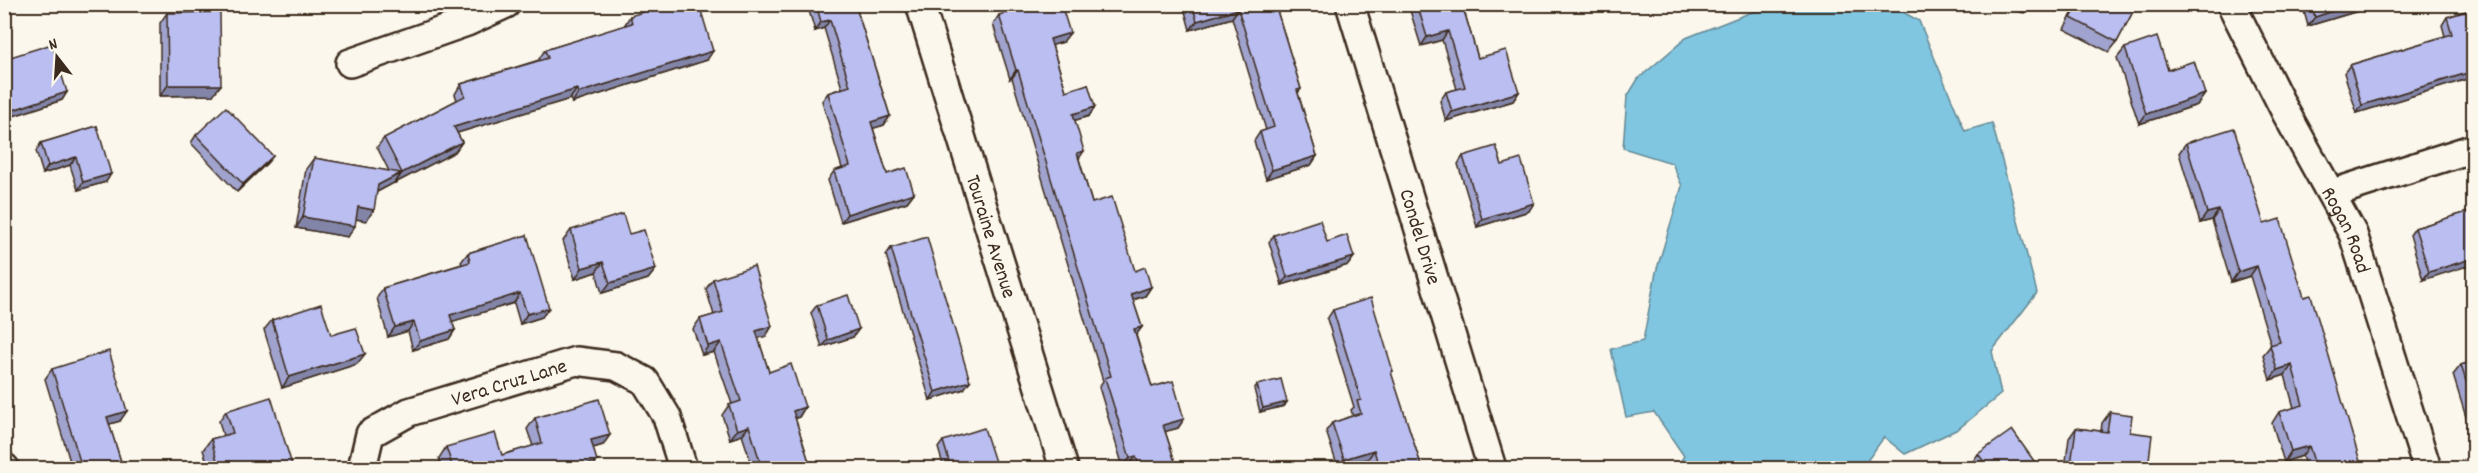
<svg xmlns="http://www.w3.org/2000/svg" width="2478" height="473" font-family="Dekko,sans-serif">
  <rect width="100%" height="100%" fill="#fbf7ec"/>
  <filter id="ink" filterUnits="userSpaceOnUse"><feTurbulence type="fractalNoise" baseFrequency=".0167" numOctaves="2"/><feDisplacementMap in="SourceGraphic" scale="12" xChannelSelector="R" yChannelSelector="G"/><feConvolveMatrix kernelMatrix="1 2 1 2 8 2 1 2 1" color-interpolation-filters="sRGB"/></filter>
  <g filter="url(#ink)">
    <path fill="#80c6e1" stroke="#648893" stroke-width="1.5" d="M1780,5H1869L1896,8L1919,21L1965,131L1992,123L2037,293L1992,351L2001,394L1958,429L1905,454L1884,437L1862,468H1676L1684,456L1654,412L1626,417L1611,349L1643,341L1656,272L1682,186L1672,163L1623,148L1627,97L1638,79L1686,38L1749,13Z"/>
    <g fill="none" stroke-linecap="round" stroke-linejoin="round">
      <g stroke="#3b2a1e" stroke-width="32">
        <g id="minor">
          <path id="s1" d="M920,4L1064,468"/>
          <path id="s2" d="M1350,4L1492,468"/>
          <path id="s3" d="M2231,4L2286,113L2353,234L2427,468"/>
          <path d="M350,63L467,22L506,4"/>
          <path d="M2333,193L2474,148"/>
          <path d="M4,467L5,468"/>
          <path id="s4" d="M362,468L370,434L409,412L576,361L616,366L645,381L667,417L683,468"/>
        </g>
      </g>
      <use href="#minor" stroke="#fbf7ec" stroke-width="27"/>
    </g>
    <g fill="#a0a3ce" stroke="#3b2a1e" stroke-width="1.5">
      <path d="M807,4H855L890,116L884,125L873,128L887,174L914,193L907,202L841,222L828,180L834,171L842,168L822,101L828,93L842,88L824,28L815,31Z"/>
      <path d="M1183,4H1275L1301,89L1298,93L1317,156L1311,165L1266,179L1254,141L1260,132L1266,130L1232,18L1190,30Z"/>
      <path d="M1408,4H1462L1478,58L1519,92L1513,101L1446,121L1440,101L1446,92L1457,89L1442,40L1421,46Z"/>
      <path d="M2058,4H2137L2117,42L2109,52L2064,29L2073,12Z"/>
      <path d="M2302,4H2370L2368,8L2308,26Z"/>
      <path d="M2471,4H2474V77L2357,113L2344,73L2350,65L2445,36L2442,25L2447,17L2472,9Z"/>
      <path d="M167,13L213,95L160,96V23Z"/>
      <path d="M999,15L1063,42L1052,45L1066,91L1095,107L1089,116L1075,120L1079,159L1092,203L1135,271L1151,287L1145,296L1133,300L1142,327L1136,335L1152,387L1184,419L1178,428L1165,431L1177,468H1131L1130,465L1123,467L1099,387L1103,381L1012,78L1010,79L993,24Z"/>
      <path d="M630,16L707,60L572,103L570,99L457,133L462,142L455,152L395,183V182L394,183L377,192L366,221L356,219L348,237L296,228L306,169L314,158L389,171L377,147L384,138L457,100L455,94L461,84L539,60V59L545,50L624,26Z"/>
      <path d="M2125,48L2168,70L2205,94L2197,105L2139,124L2117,58Z"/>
      <path d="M4,59L67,92L62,100L4,119Z"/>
      <path d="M97,126L106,182L78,190L70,165L43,174L36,151L41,143Z"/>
      <path d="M196,135L273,156L267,163L237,192L191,143Z"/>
      <path d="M2186,143L2264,224L2304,297L2362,468H2306L2302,456L2284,462L2272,423L2279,412L2294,408L2285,375L2270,380L2263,355L2271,345L2250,276L2231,282L2212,220L2200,223L2179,153Z"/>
      <path d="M1463,156L1502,165L1529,211L1477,227L1458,164Z"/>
      <path d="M2474,210L2423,280L2410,235L2415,228Z"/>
      <path d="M571,230L629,234L656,269L648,279L602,293L596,272L575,279L563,241Z"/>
      <path d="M527,235L542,317L520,324L514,303L452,321L455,330L449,339L413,350L408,331L388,337L377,298L383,288L462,264L461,262L468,253Z"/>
      <path d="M1274,235L1327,242L1354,257L1348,265L1282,285L1269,242Z"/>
      <path d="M891,248L964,389L930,400L886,255Z"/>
      <path d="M713,279L772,326L766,336L758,338L769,372L805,407L799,417L795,418L811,468H753L742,435L730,439L722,415L729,405L732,404L714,352L702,355L693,329L700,319L714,315L706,289Z"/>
      <path d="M817,305L853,337L822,347L811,313Z"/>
      <path d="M1333,310L1393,371L1391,373L1422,468H1371L1368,459L1338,468L1326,431L1332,423L1353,416L1351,410L1354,407L1327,319Z"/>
      <path d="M272,320L331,335L357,364L282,388L264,330Z"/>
      <path d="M2474,361V440H2473L2453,375L2461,365Z"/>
      <path d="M52,369L120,421L109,424L123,468H72L45,379Z"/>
      <path d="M1257,385L1287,402L1284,406L1260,412L1254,389Z"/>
      <path d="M226,411L293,468H209L203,450L211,439L223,436L219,421Z"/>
      <path d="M2110,412L2130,432L2148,468H2065L2069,438L2076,428L2101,431L2102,423Z"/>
      <path d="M535,418L603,445L593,448L592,468H442L439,458L446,447L502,455L533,446L527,429Z"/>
      <path d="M943,441L997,468H944L938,448Z"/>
      <path d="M1978,454L2039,468H1974L1971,464Z"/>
    </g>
    <g fill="#8285a8" stroke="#3b2a1e" stroke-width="1.5">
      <path d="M1990,4H2030L2024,13L1990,5Z"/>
      <path d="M2354,4H2370L2368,8L2308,26L2315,17Z"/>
      <path d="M1238,9L1232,18L1190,30L1197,21Z"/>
      <path d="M830,20L824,28L815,31L821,22Z"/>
      <path d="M1448,31L1442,40L1421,46L1427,37Z"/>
      <path d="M1070,33L1063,42L1044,48L1050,39Z"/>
      <path d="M713,51L707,60L572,103L578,93Z"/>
      <path d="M1016,70H1018L1012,78L1010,79Z"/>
      <path d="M2474,71V77L2357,113L2362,105Z"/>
      <path d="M168,85H221L213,95L160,96Z"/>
      <path d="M577,89L570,99L447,136L454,127Z"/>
      <path d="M67,92L62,100L4,119L10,111Z"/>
      <path d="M1519,92L1513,101L1446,121L1452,112Z"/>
      <path d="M2205,94L2197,105L2139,124L2146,114Z"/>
      <path d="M1095,107L1089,116L1067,123L1073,114Z"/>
      <path d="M890,116L884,125L865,131L871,122Z"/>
      <path d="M462,142L455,152L395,183L402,173Z"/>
      <path d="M1084,151L1078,160L1077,153Z"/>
      <path d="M273,156L267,163L237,192L243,184Z"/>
      <path d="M1317,156L1311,165L1266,179L1272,170Z"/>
      <path d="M76,157L70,165L43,174L48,166Z"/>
      <path d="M401,173L394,183L371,195L378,185Z"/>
      <path d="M111,174L106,182L78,190L83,182Z"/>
      <path d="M914,193L907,202L841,222L847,214Z"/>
      <path d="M1534,203L1529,211L1477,227L1482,219Z"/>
      <path d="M358,207L374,210L366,221L351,218Z"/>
      <path d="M2219,210L2212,220L2200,223L2207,213Z"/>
      <path d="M303,217L355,226L348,237L296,228Z"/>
      <path d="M1354,257L1348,265L1282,285L1287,277Z"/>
      <path d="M2474,258V264L2423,280L2429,272Z"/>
      <path d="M603,262L596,272L575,279L582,268Z"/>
      <path d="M2257,266L2250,276L2231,282L2238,272Z"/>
      <path d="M656,269L648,279L602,293L610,283Z"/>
      <path d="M1151,287L1145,296L1125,302L1131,294Z"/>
      <path d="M520,293L514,303L444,324L450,315Z"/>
      <path d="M549,308L542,317L520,324L527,314Z"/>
      <path d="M414,322L408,331L388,337L395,327Z"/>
      <path d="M772,326L766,336L749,341L756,331Z"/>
      <path d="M1142,327L1136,335L1134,329Z"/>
      <path d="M859,329L853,337L822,347L828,340Z"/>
      <path d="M455,330L449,339L413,350L420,341Z"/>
      <path d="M721,342L714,352L702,355L708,346Z"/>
      <path d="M365,354L357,364L282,388L289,377Z"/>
      <path d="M2292,365L2285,375L2270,380L2277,370Z"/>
      <path d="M970,381L964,389L930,400L935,392Z"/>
      <path d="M1287,402L1284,406L1260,412L1263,408Z"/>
      <path d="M805,407L799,417L786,421L793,411Z"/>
      <path d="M127,411L120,421L100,427L107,417Z"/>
      <path d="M1184,419L1178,428L1157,434L1163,425Z"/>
      <path d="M749,426L742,435L730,439L737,430Z"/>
      <path d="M610,435L603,445L583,451L591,440Z"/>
      <path d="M2309,446L2302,456L2284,462L2291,451Z"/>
      <path d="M1374,450L1368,459L1338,468L1344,459Z"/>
      <path d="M1136,456L1130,465L1123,467L1130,458Z"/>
      <path d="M597,461L592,468H573Z"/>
      <path d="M2071,465L2098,468H2069Z"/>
    </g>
    <g fill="#babef0" stroke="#3b2a1e" stroke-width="1.5">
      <path d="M669,4H699L713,51L578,93L577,89L454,127L462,142L402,173L384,138L465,96L461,84L548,58L545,50L632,23L630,16Z"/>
      <path d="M816,4H855L890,116L871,122L887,174L906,168L914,193L847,214L834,171L850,166L828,93L850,86L830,20L821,22Z"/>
      <path d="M1034,4H1061L1070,33L1050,39L1066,91L1088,84L1095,107L1073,114L1084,151L1077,153L1092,203L1112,197L1135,271L1145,267L1151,287L1131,294L1142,327L1134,329L1152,387L1173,381L1184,419L1163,425L1177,468H1140L1136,456L1130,458L1105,378L1111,376L1018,70H1016L999,15Z"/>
      <path d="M1192,4H1275L1301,89L1297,90L1317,156L1272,170L1260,132L1274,127L1238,9L1197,21Z"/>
      <path d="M1417,4H1462L1478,58L1506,50L1519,92L1452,112L1446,92L1465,87L1448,31L1427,37Z"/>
      <path d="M2079,4H2137L2117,42L2071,18Z"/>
      <path d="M2311,4H2354L2315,17Z"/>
      <path d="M2474,9V71L2362,105L2350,65L2452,34L2447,17Z"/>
      <path d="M220,12L221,85H168L167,13Z"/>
      <path d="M2157,37L2168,70L2194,61L2205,94L2146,114L2125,48Z"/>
      <path d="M52,44L67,92L10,111L4,93V59Z"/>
      <path d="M226,107L273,156L243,184L196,135Z"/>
      <path d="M97,126L111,174L83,182L76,157L48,166L41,143Z"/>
      <path d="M2234,128L2264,224L2280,219L2304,297L2311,295L2362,468H2316L2309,446L2291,451L2279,412L2303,405L2292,365L2277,370L2270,345L2280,342L2257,266L2238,272L2219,210L2207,213L2186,143Z"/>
      <path d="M1496,146L1502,165L1521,159L1534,203L1482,219L1463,156Z"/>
      <path d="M314,158L401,173L378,185L374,210L358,207L355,226L303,217Z"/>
      <path d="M2474,210V258L2429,272L2415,228Z"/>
      <path d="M623,214L629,234L644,230L656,269L610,283L603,262L582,268L571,230Z"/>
      <path d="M1320,220L1327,242L1347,235L1354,257L1287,277L1274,235Z"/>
      <path d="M527,235L549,308L527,314L520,293L450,315L455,330L420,341L414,322L395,327L383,288L470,262L468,253Z"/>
      <path d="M927,237L970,381L935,392L891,248Z"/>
      <path d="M754,266L772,326L756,331L769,372L791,364L805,407L793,411L811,468H762L749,426L737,430L729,405L741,401L721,342L708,346L700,319L723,312L713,279Z"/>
      <path d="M848,295L859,329L828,340L817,305Z"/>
      <path d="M1371,298L1393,371L1391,372L1422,468H1379L1374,450L1344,459L1332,423L1361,413L1357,401L1361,400L1333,310Z"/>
      <path d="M321,304L331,335L356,328L365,354L289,377L272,320Z"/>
      <path d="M109,351L127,411L107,417L123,468H82L52,369Z"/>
      <path d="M2474,361V407L2461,365Z"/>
      <path d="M1281,379L1287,402L1263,408L1257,385Z"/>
      <path d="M271,397L293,468H219L211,439L233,433L226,411Z"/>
      <path d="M599,399L610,435L591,440L597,461L573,468H453L446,447L495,433L502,455L542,443L535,418Z"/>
      <path d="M2110,412L2132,415L2130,432L2152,435L2148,468H2098L2071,465L2076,428L2107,432Z"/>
      <path d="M984,428L997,468H951L943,441Z"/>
      <path d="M2012,430L2039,468H1989L1978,454Z"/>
    </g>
  </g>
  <g text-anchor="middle" stroke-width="6" stroke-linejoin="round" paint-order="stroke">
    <g font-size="21" fill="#3b2a1e" stroke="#fbf7ec">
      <text dy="7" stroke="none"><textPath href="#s3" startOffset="254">Rogan Road</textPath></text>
      <text dy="7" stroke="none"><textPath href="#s1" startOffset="243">Touraine Avenue</textPath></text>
      <text dy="7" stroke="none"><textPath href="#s2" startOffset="243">Condel Drive</textPath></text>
      <text dy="7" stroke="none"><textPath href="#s4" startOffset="184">Vera Cruz Lane</textPath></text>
    </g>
  </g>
  <rect width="2478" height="473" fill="none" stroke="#fbf7ec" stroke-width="24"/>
  <rect x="12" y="12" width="2454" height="449" fill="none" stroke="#3b2a1e" stroke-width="2" filter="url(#ink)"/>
  <g transform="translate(57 57) rotate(343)" stroke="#fbf7ec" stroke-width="4.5" paint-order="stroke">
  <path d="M0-4.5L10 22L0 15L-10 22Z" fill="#3b2a1e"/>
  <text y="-9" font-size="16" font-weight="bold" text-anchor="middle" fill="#3b2a1e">N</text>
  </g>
</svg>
